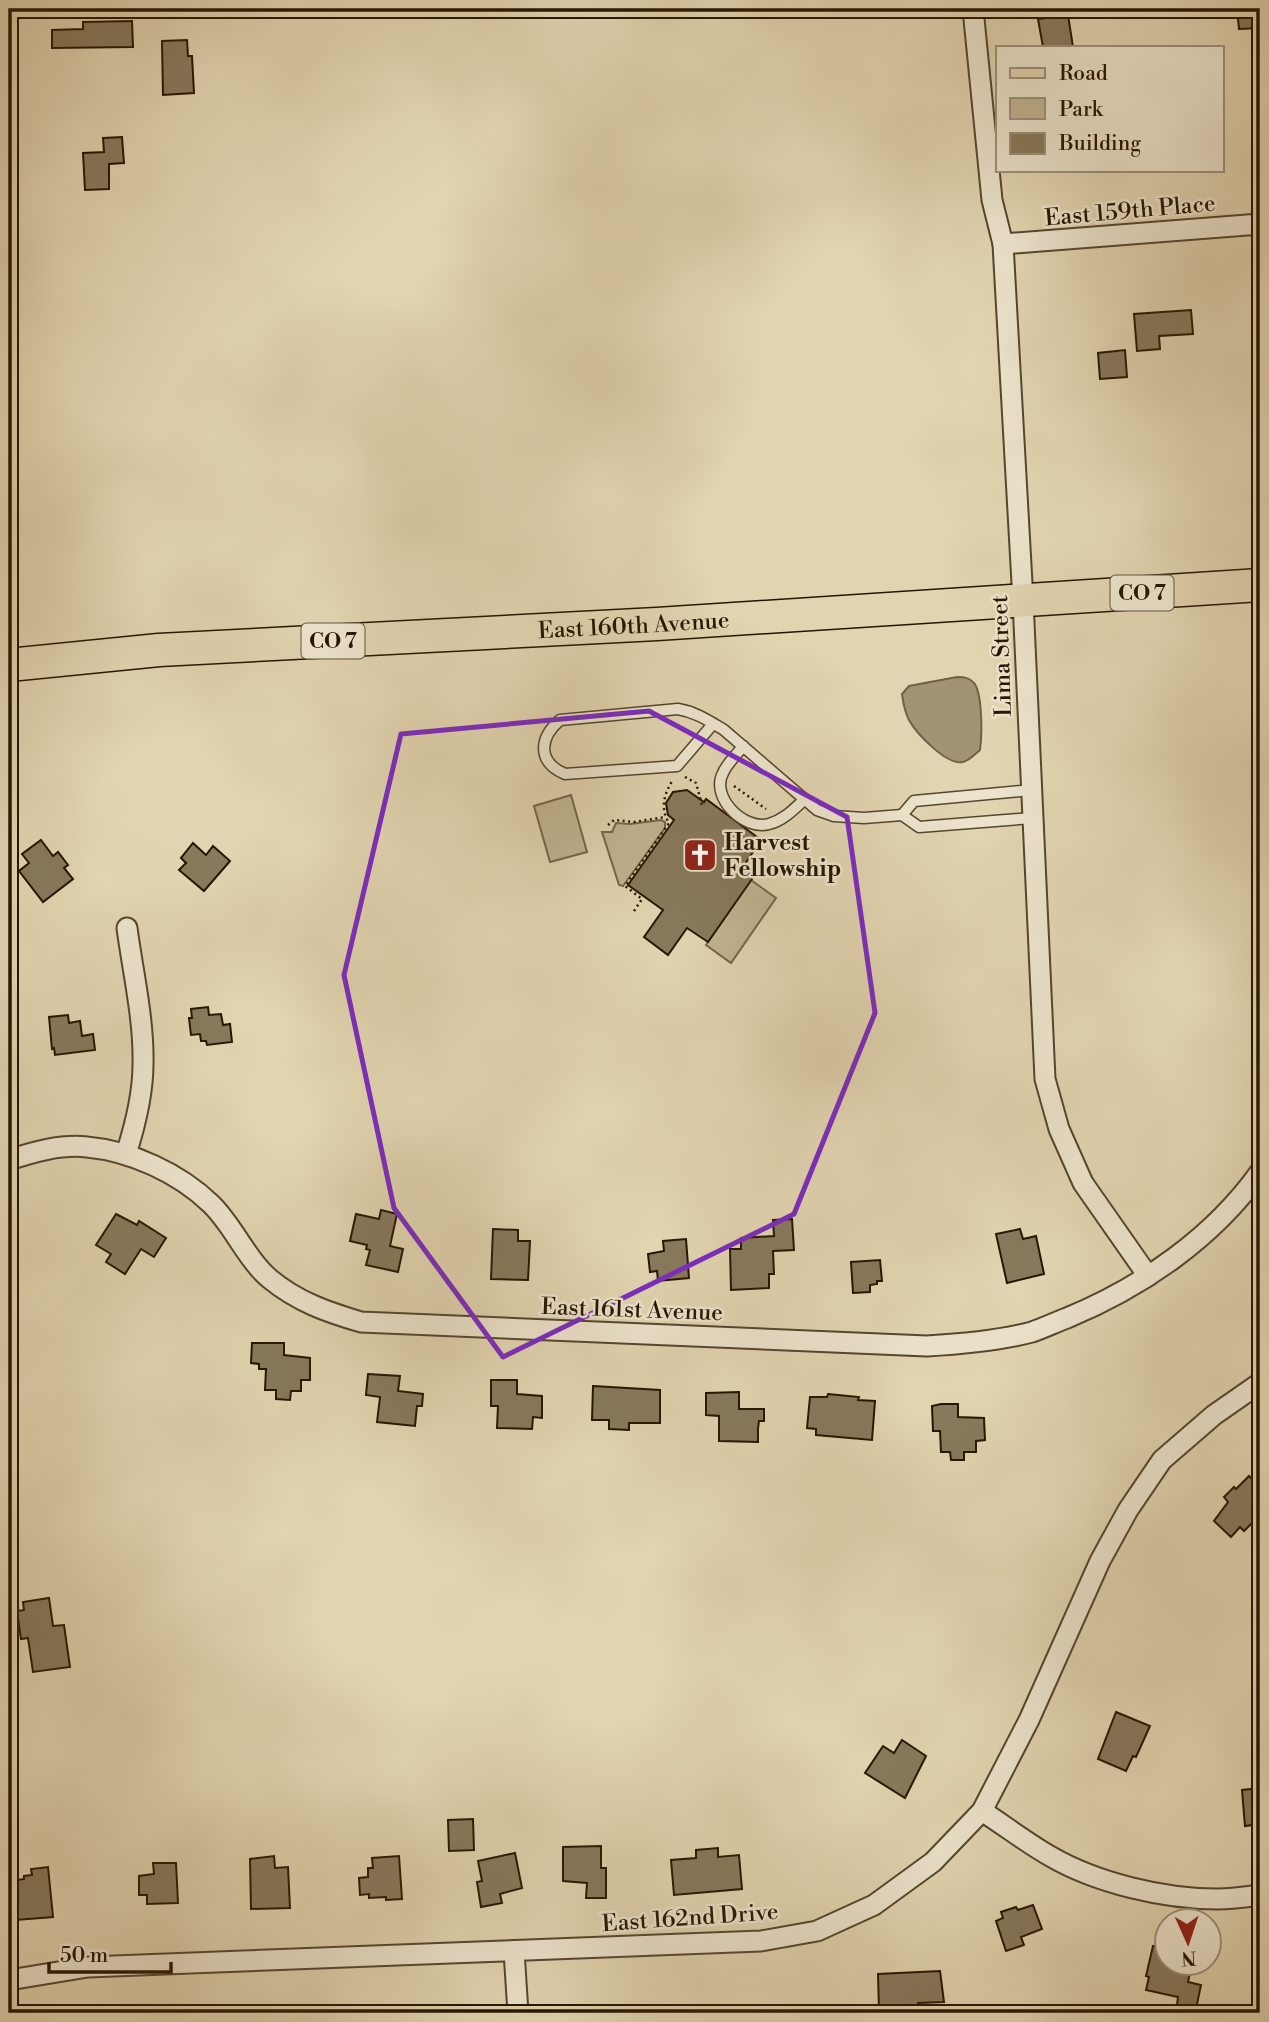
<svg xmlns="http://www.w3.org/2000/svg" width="1269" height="2022" font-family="'Libre Bodoni',serif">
  <rect width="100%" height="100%" fill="#e1d4b0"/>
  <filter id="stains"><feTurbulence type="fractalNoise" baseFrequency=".00286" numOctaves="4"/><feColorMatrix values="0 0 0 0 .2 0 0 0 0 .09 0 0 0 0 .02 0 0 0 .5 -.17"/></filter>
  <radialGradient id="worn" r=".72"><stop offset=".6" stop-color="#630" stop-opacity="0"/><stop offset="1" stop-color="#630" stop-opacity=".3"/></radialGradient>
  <g fill="#c1b492" stroke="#74654a" stroke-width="2">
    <path d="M571,795L587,852L550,862L534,806Z"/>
    <path d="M661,820L665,822V828L623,886L619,885L602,832H612L616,823L630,824Z"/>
    <path d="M751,880L776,898L731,963L706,945Z"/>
  </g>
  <path fill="#a19374" stroke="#706146" stroke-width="2" d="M957,677C963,677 968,677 973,682C983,691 982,736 980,750C975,754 969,761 963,762C947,766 916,733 909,720C905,712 903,702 902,694L909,686Z"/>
  <g fill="#87795c" stroke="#261601" stroke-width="2">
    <path d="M1237,9H1260V28L1239,29Z"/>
    <path d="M1068,15L1073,47H1043L1038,19Z"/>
    <path d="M132,21L133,47L52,48V30L83,29V22Z"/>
    <path d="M187,40L188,56H192L194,93L163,95L162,41Z"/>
    <path d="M122,137L124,163L109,164V189L85,190L83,153L104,152L103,138Z"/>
    <path d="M1191,310L1193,334L1159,336L1160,349L1137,351L1134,314Z"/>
    <path d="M1125,350L1127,377L1100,379L1098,353Z"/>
    <path d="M687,790L704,802L706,799L761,840L741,870L752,879L708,942L687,928L668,955L644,937L663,910L628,885L674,820L668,815L666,803L673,792Z"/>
    <path d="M41,840L53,856L58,852L68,865L64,868L73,879L43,902L19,871L29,863L22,854Z"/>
    <path d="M193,843L206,855L213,846L230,861L204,891L179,870L186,863L181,858Z"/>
    <path d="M208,1007L209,1015L221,1014L223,1025L230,1024L232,1042L207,1045L206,1041H201L200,1034L191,1035L189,1018H192L191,1009Z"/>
    <path d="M68,1015L69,1023L80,1021L82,1036L93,1034L95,1050L55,1055L54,1048L52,1049L49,1017Z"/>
    <path d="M381,1210L397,1214L390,1246L403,1249L398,1272L366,1265L370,1250L366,1249L367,1245L350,1241L356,1214L379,1219Z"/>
    <path d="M116,1214L137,1225L139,1221L166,1238L154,1257L141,1249L125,1274L106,1262L111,1254L96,1245Z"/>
    <path d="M792,1219L794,1250L773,1251L774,1274H769V1288L731,1290L730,1249H741V1238L774,1236L773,1220Z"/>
    <path d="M493,1229L518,1230V1241H530L528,1280L491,1279Z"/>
    <path d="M1020,1229L1023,1239L1036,1236L1044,1274L1007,1283L996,1234Z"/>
    <path d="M686,1239L689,1278L658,1281L657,1271L650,1272L648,1254L664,1251L663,1241Z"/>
    <path d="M880,1260L882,1281H877V1284L870,1285V1292L853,1293L851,1262Z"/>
    <path d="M252,1343H284V1355L310,1358V1380H301V1391H291L290,1400L276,1399V1390H265L266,1369H259V1364L251,1363Z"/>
    <path d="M368,1374L400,1376L398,1391L423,1394L422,1406H417L415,1426L377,1422L380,1397L366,1395Z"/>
    <path d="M491,1380H517V1394L542,1396V1418L533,1417L532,1429L497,1428L498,1406H491Z"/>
    <path d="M593,1386L660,1390V1423H629V1430L609,1429V1420H592Z"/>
    <path d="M739,1392V1409H764V1421H759L758,1429V1442L719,1441V1416L706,1415V1393Z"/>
    <path d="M828,1394L859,1397L858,1400L875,1401L872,1440L816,1435V1429L807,1428L810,1397H827Z"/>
    <path d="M941,1404H958V1417L984,1418L985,1440L976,1441V1452H964V1460H951L950,1452H941L940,1431H933L932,1406Z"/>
    <path d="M1249,1476L1260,1487V1515L1244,1531L1240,1527L1231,1537L1214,1521L1228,1502L1224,1497L1234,1487L1236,1489Z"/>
    <path d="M49,1598L53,1626L64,1625L70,1667L33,1672L28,1638L21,1639L17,1611L24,1610L23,1602Z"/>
    <path d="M1116,1712L1150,1726L1136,1757L1133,1756L1126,1771L1098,1759Z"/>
    <path d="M902,1740L926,1756L905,1798L865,1773L883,1746L894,1753Z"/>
    <path d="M1260,1788V1824L1245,1826L1242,1790Z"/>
    <path d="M473,1819L474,1850L449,1851L448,1820Z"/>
    <path d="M601,1846V1868H606V1898H586L587,1883L563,1881V1847Z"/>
    <path d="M718,1848V1857L739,1855L742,1889L674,1895L671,1860L696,1858V1850Z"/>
    <path d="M515,1853L522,1888L500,1894L502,1903L481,1907L477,1882L482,1881L478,1861Z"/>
    <path d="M274,1856L275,1868L288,1867L290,1908L251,1909L250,1859Z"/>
    <path d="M399,1856L402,1899L386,1900V1897L369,1898V1894L360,1895L359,1878L368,1877V1868H373L372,1858Z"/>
    <path d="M153,1863H176L178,1903L147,1904V1895H139V1876L154,1874Z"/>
    <path d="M48,1867L53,1917L16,1920L12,1881L24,1879V1876L32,1875L31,1869Z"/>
    <path d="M1033,1905L1042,1929L1021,1937L1024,1945L1006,1951L996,1921L1003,1918L1001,1912L1016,1907L1018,1910Z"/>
    <path d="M1153,1946L1167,1949V1963H1192L1188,1982L1201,1985L1196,2009L1177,2005L1178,1997L1146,1990L1149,1977L1146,1976Z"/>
    <path d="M940,1971L944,2002L918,2003V2013H905V2011H879L878,1974Z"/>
  </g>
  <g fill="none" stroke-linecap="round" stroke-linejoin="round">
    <g stroke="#55462d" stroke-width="13">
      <g id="lane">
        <path d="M713,724L677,766L565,774C537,762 539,738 560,720L678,709C696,712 709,721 724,730L817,810L834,816L864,818L902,815L919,827L1032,818"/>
        <path d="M743,746C737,755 727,763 723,773C710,797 744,831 769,824C784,820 794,809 805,799"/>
        <path d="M902,815L914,801L1031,790"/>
      </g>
    </g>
    <g stroke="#55462d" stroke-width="23">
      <g id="street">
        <path d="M973,9L992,200L1003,244L1023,601L1045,1079L1059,1129L1083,1183L1148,1276"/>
        <path d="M1003,244L1260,224"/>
        <path d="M126,1154C135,1126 143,1094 143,1064C144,1019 133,973 127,928"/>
        <path d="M9,1160C33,1152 61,1144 87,1147C131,1151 179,1173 211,1204C233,1225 247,1260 270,1279C298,1302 327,1312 361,1322L927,1346C963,1344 998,1341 1032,1332C1044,1328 1056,1322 1067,1318C1142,1287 1213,1238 1260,1172"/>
        <path d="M982,1811C1005,1826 1027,1843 1050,1856C1096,1883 1164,1899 1217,1899C1231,1899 1246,1897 1260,1895"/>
        <path d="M514,1951L518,2013"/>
        <path d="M9,1980L88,1967L761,1941L817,1931L874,1905L933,1862L982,1811L1029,1720L1100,1561L1128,1510L1162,1460L1214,1415L1260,1383"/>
      </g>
    </g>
    <g stroke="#261601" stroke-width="35">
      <g id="primary">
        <path id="s1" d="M9,665L159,650L657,624L1260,585"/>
      </g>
    </g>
    <g stroke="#261601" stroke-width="2.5" stroke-dasharray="2 3.5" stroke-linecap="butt">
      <path d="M685,777L696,783L702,805"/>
      <path d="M734,786L766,809"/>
      <path d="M608,825L614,820L634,822L665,817"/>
      <path d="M634,911L642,899L625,886L669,823C660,809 664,793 673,780"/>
    </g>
    <use href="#lane" stroke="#ece3cc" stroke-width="10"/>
    <use href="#street" stroke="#ece3cc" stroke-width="19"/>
    <use href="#primary" stroke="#e1d4b0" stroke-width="32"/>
  </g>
  <path fill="none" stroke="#7b2cbf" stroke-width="5" stroke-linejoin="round" d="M649,711L847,817L875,1013L794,1214L503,1357L394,1208L344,975L401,734Z"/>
  <defs>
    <g id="church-square" transform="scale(1.75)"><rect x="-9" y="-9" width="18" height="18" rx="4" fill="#8f2418" stroke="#ece3cc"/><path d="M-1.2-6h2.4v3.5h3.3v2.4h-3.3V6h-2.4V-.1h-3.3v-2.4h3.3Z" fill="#fff"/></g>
  </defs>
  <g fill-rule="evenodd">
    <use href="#church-square" x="700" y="855"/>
  </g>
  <g text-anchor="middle" stroke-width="5" stroke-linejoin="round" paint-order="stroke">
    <g fill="#ece3cc" stroke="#61543e" stroke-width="2">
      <rect x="1110.5" y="575.5" width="63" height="35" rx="5"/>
      <rect x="301.5" y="623.5" width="63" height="35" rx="5"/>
    </g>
    <g font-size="21" font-weight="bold" fill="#261601">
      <text x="1142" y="600">CO 7</text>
      <text x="333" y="648">CO 7</text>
    </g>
    <g font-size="23" fill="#261601" stroke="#ece3cc">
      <text transform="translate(1130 210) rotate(-5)" y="8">East 159th Place</text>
      <text dy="8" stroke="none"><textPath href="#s1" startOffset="626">East 160th Avenue</textPath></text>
      <text transform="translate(1001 656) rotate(-92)" y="8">Lima Street</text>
      <text transform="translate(632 1309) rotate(2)" y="8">East 161st Avenue</text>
      <text transform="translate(690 1917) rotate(-4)" y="8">East 162nd Drive</text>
    </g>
    <g font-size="23" font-weight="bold" fill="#261601" stroke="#ece3cc" text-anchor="start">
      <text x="724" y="850">Harvest<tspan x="724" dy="26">Fellowship</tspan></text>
    </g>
  </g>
  <rect width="1269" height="2022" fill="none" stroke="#e1d4b0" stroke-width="35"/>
  <rect x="10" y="10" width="1248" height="2001" fill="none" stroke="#261601" stroke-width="3.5"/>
  <rect x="18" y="18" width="1234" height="1987" fill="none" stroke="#261601" stroke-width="2"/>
  <rect x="996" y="46" width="228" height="126" fill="#ece3cc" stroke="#9d917b" stroke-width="2"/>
  <rect x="1010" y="68" width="35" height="10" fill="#e1d4b0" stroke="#9d917b" stroke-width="2"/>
  <text x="1059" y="80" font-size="21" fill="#261601">Road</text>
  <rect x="1010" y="98" width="35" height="21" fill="#c1b492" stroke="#9d917b" stroke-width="2"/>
  <text x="1059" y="116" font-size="21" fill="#261601">Park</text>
  <rect x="1010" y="133" width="35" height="21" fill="#87795c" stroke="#9d917b" stroke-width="2"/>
  <text x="1059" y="150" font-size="21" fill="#261601">Building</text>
  <g transform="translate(1188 1942) rotate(177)"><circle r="33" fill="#ece3cc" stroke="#9d917b" stroke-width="2"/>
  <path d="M0-5L12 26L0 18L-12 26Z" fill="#8f2418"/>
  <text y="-10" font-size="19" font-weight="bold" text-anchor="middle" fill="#261601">N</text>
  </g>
  <path d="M49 1962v10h122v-10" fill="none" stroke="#261601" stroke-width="3.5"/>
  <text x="60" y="1962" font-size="21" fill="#261601" stroke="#ece3cc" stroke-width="5" paint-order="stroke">50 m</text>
  <rect width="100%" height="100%" filter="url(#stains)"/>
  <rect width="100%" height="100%" fill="url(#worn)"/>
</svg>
